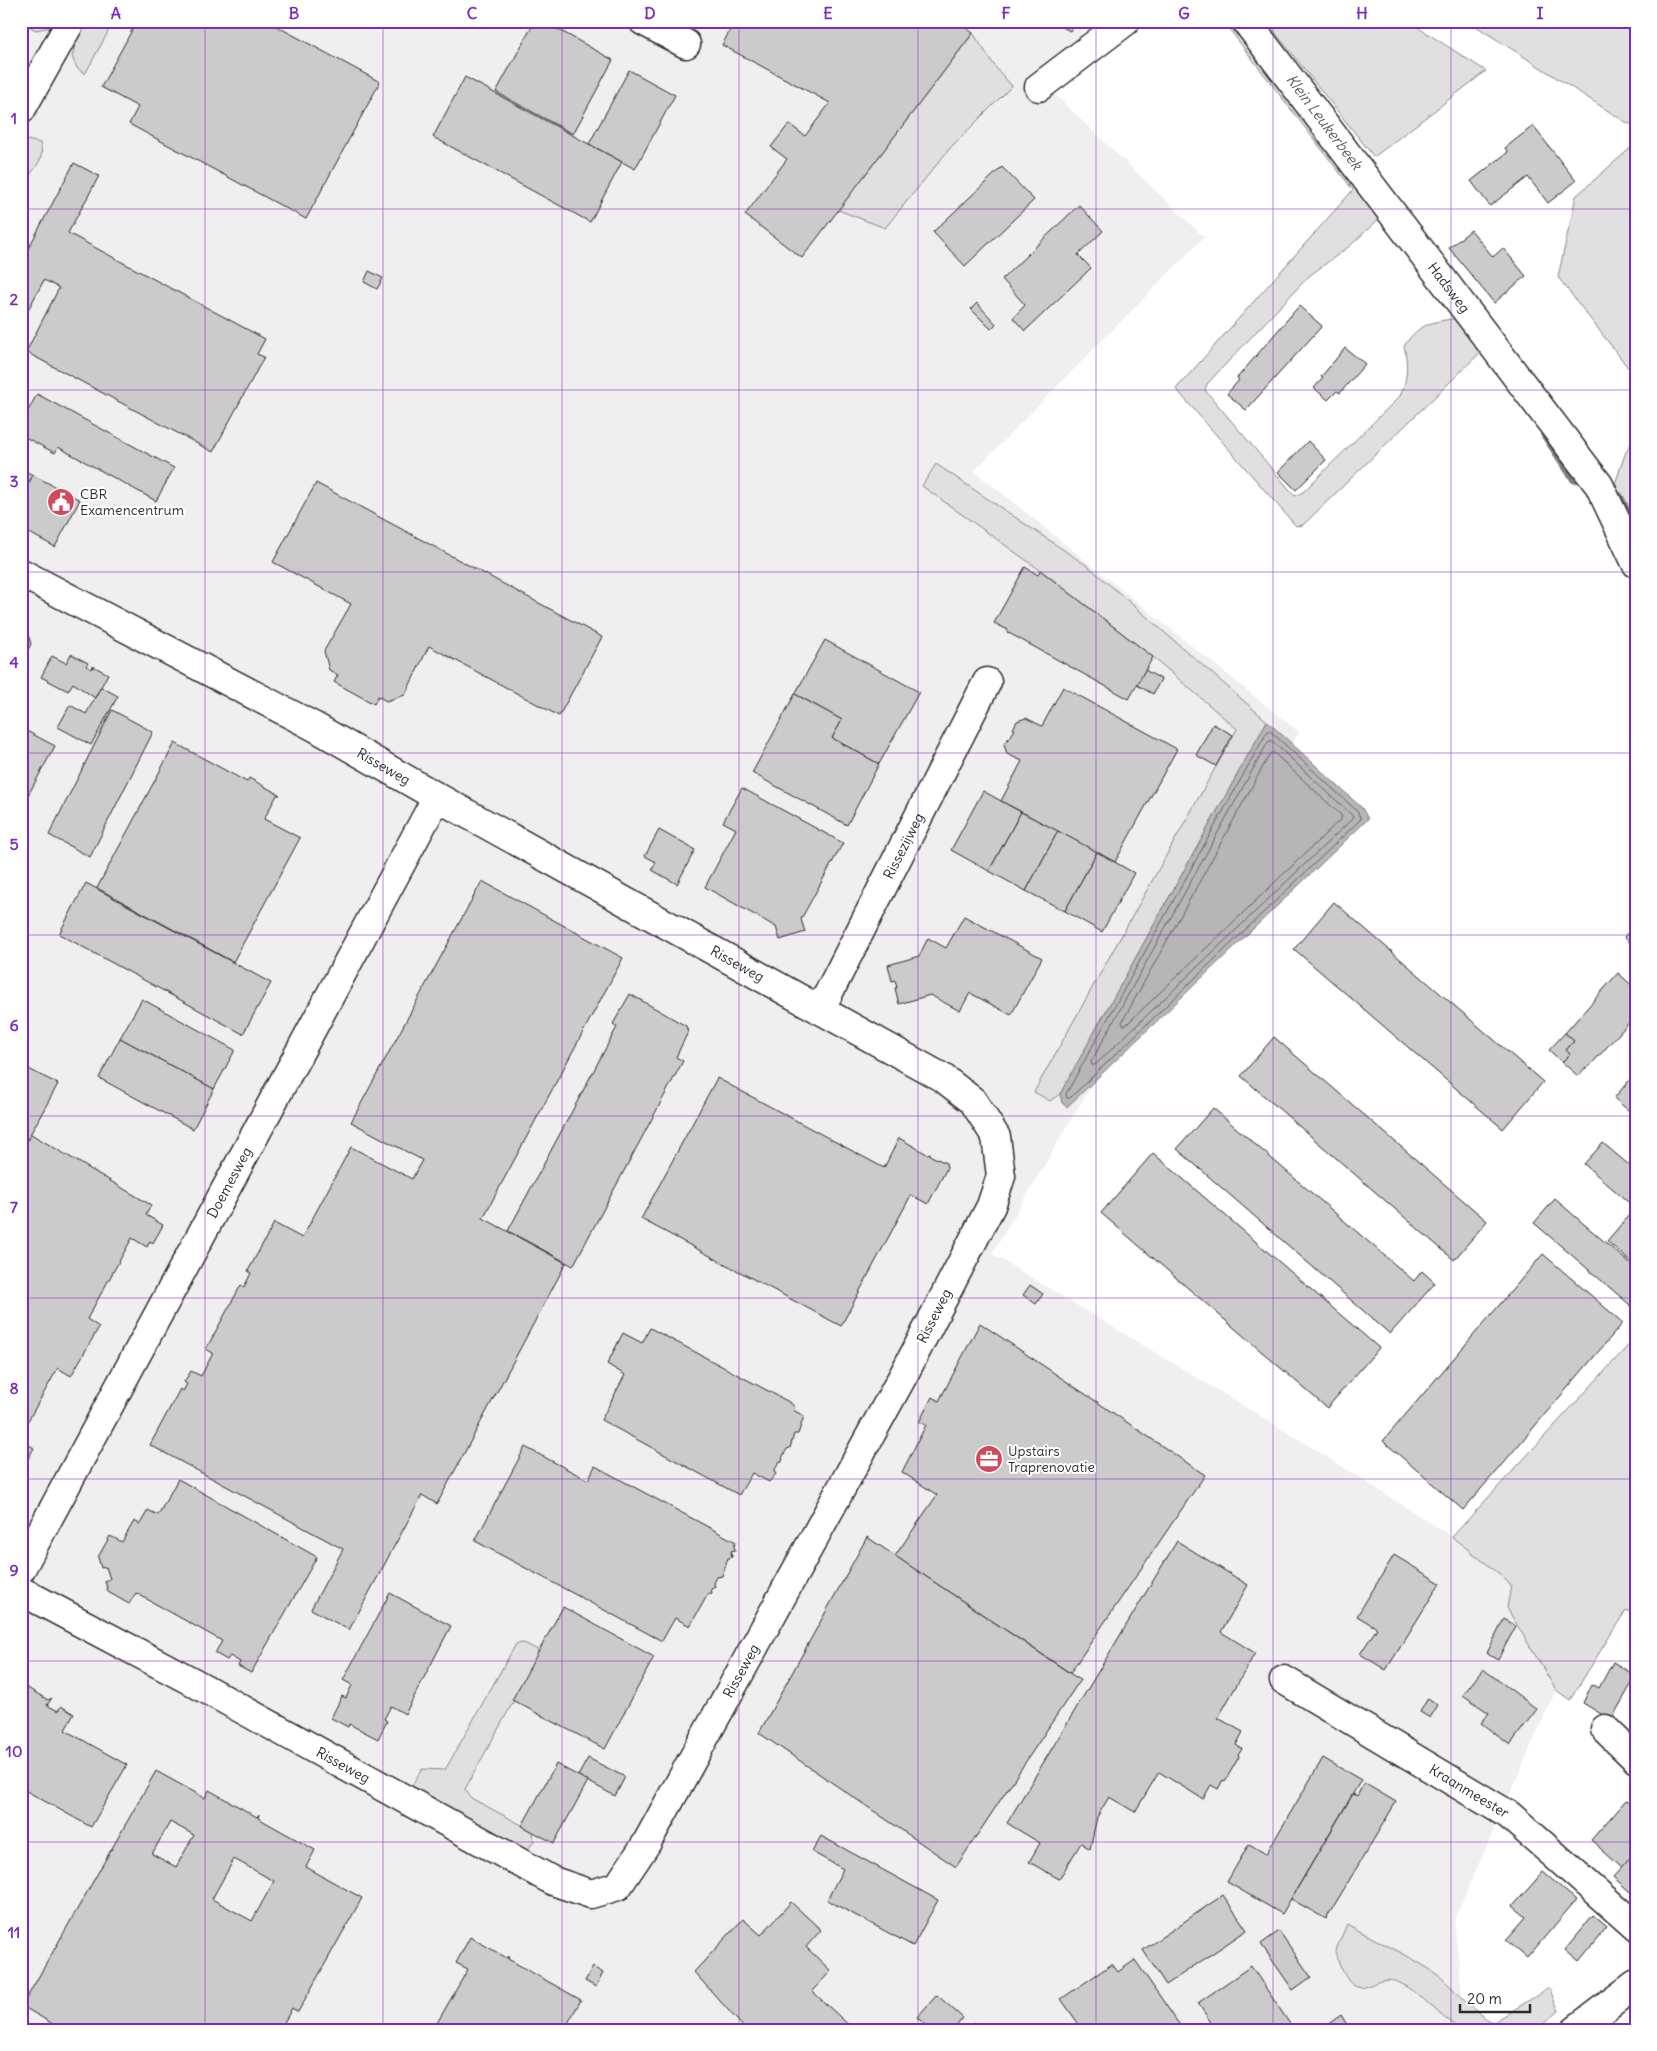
<svg xmlns="http://www.w3.org/2000/svg" width="1657" height="2051" font-family="Delius,sans-serif">
  <rect width="100%" height="100%" fill="#fff"/>
  <filter id="ink" filterUnits="userSpaceOnUse"><feTurbulence type="fractalNoise" baseFrequency=".02" numOctaves="2"/><feDisplacementMap in="SourceGraphic" scale="10" xChannelSelector="R" yChannelSelector="G"/><feConvolveMatrix kernelMatrix="1 2 1 2 8 2 1 2 1" color-interpolation-filters="sRGB"/></filter>
  <g filter="url(#ink)">
    <path fill="#efefef" d="M21,21H1090L1050,90L1204,237L974,471L1299,732L992,1254L1300,1440L1586,1622L1454,1920L1466,2030H21Z"/>
    <g fill="#e0e0e0" stroke="#868686">
      <path d="M55,21L51,27L36,30L21,22Z"/>
      <path d="M87,21H114L85,74L77,68L72,57L76,42Z"/>
      <path d="M1223,21H1238L1384,214L1351,245L1309,276L1207,384L1205,390L1295,496L1303,492L1400,396C1408,379 1408,364 1404,346C1421,320 1436,322 1465,317L1486,347L1303,525L1296,526L1176,389L1353,190Z"/>
      <path d="M1266,21H1408L1486,71L1374,157Z"/>
      <path d="M1468,21H1636V127L1624,121Z"/>
      <path d="M973,33L996,68L1012,86L951,147L885,228L838,210Z"/>
      <path d="M27,140L40,143C47,163 28,172 21,189V143Z"/>
      <path d="M1635,144H1636V378L1558,277L1576,196Z"/>
      <path d="M1636,434V533L1614,487L1625,454Z"/>
      <path d="M936,464L1089,567L1267,721L1060,1094L1050,1101L1034,1092L1237,729L1153,657L1040,570L922,486Z"/>
      <path d="M1636,1337V1615L1626,1610L1570,1700L1556,1690L1507,1608L1511,1586L1502,1576L1452,1537Z"/>
      <path d="M524,1643L538,1650L537,1659L465,1789L471,1798L533,1831L534,1841L526,1852L411,1787L422,1769L445,1770L516,1644Z"/>
      <path d="M1347,1924C1374,1940 1414,1957 1439,1976C1456,1989 1475,2016 1494,2022L1549,1988L1559,2011C1552,2017 1543,2027 1535,2030C1530,2031 1465,2031 1462,2029C1439,2019 1423,1993 1400,1983C1368,1969 1358,2018 1335,1952Z"/>
    </g>
    <path fill="#b6b6b6" stroke="#7e7e7e" d="M1267,721L1362,808L1368,819L1067,1107L1062,1103L1060,1094Z"/>
    <g fill="none" stroke-linecap="round" stroke-linejoin="round">
      <g stroke="#636363" stroke-width="1">
        <path d="M1270,731L1357,811L1361,819L1070,1098H1067L1066,1094L1267,732Z"/>
        <path d="M1272,741L1352,815L1353,818L1095,1065H1092L1091,1062L1268,742Z"/>
        <path d="M1274,753L1341,815L1342,818L1126,1025H1123L1122,1022L1270,754Z"/>
      </g>
      <g stroke="#7e7e7e" stroke-width="7">
        <path d="M1230,21L1239,33"/>
        <path d="M1544,435L1574,480"/>
        <path d="M1620,496L1636,529"/>
      </g>
    </g>
    <g fill="#cbcbcb" stroke="#2b2b2b" fill-rule="evenodd">
      <path d="M137,21H267L380,82L306,219L129,124L138,107L101,87Z"/>
      <path d="M535,21H543L613,60L573,134L496,92Z"/>
      <path d="M735,21H957L973,33L802,258L745,215L787,159L771,147L789,124L805,136L830,103L722,45Z"/>
      <path d="M1051,21H1075L1070,31Z"/>
      <path d="M629,70L675,95L635,169L589,144Z"/>
      <path d="M465,77L622,162L590,222L433,137Z"/>
      <path d="M1533,126L1576,181L1548,203L1528,177L1490,206L1471,181L1508,152L1505,148Z"/>
      <path d="M74,163L99,176L68,233L265,339L257,354L264,357L213,452L26,352L59,288L44,280L21,323V262Z"/>
      <path d="M1002,167L1034,200L965,266L933,232Z"/>
      <path d="M1079,205L1103,231L1078,255L1091,268L1025,331L1013,318L1025,305L1002,279Z"/>
      <path d="M1471,230L1493,257L1503,248L1526,276L1494,303L1449,248Z"/>
      <path d="M369,271L383,278L377,289L364,282Z"/>
      <path d="M977,303L996,324L991,329L971,309Z"/>
      <path d="M1299,306L1322,326L1246,410L1227,394L1239,380L1237,378Z"/>
      <path d="M1345,348L1365,364L1340,393L1337,391L1328,400L1314,388L1323,378L1321,377Z"/>
      <path d="M37,394L174,468L156,501L58,447L55,453L21,435V424Z"/>
      <path d="M1308,441L1326,460L1296,490L1278,472Z"/>
      <path d="M21,469L33,475L21,498Z"/>
      <path d="M33,475L80,500L55,547L24,530L21,534V498Z"/>
      <path d="M316,483L602,637L559,716L429,646L405,695L386,701L378,696L374,704L334,682L338,675L329,670L324,651L351,604L273,562Z"/>
      <path d="M1025,567L1038,575L1040,570L1153,657L1129,699L1007,632L1008,630L994,623Z"/>
      <path d="M21,630L28,634L31,644L21,663Z"/>
      <path d="M825,640L919,692L879,764L832,738L842,720L795,694Z"/>
      <path d="M71,654L88,663L86,666L92,669L93,666L108,674L95,698L73,683L68,691L41,677L52,656L66,663Z"/>
      <path d="M1145,670L1161,679L1153,694L1137,685Z"/>
      <path d="M101,687L118,696L91,745L58,727L70,705L86,714Z"/>
      <path d="M1063,687L1177,749L1115,862L1001,801L1022,761L1007,754L1004,744L1015,730L1013,729L1017,721L1026,718L1042,726Z"/>
      <path d="M795,694L842,720L832,738L879,764L847,825L752,773Z"/>
      <path d="M112,710L153,732L90,857L49,835Z"/>
      <path d="M1213,724L1233,735L1216,766L1196,755Z"/>
      <path d="M21,728L55,746L21,808Z"/>
      <path d="M175,743L247,782L249,778L280,795H277L264,819L300,838L233,962L97,888Z"/>
      <path d="M742,788L843,843L801,919L805,932L780,940L776,927L705,887L736,829L723,822Z"/>
      <path d="M983,791L1021,812L989,871L951,850Z"/>
      <path d="M1021,812L1058,831L1026,891L989,871Z"/>
      <path d="M659,830L695,850L677,884L652,870L656,862L645,856Z"/>
      <path d="M1058,831L1097,852L1065,911L1026,891Z"/>
      <path d="M1097,852L1134,873L1102,932L1065,911Z"/>
      <path d="M482,881L623,958L483,1218L566,1263L437,1504L422,1495L349,1630L311,1609L343,1549L150,1445L180,1389L183,1391L187,1384L184,1382L191,1371L201,1376L213,1353L206,1349L241,1285L244,1287L251,1273L248,1271L274,1223L302,1238L351,1147L412,1179L422,1160L351,1122Z"/>
      <path d="M86,883L271,983L243,1034L59,934Z"/>
      <path d="M1334,902L1543,1082L1503,1129L1294,949Z"/>
      <path d="M964,916L1042,958L1011,1015L970,993L960,1011L930,995L899,1004L895,988H897L895,980L892,981L888,965L919,956L928,938L946,948Z"/>
      <path d="M1636,923V948L1624,937Z"/>
      <path d="M1618,973L1636,989V1015L1587,1069L1585,1068L1578,1076L1562,1062L1570,1054L1566,1050L1574,1041L1565,1033Z"/>
      <path d="M630,994L686,1026L688,1032L676,1057L683,1061L573,1266L508,1231L617,1027L613,1024Z"/>
      <path d="M142,999L235,1050L214,1089L120,1038Z"/>
      <path d="M1565,1033L1574,1041L1566,1050L1570,1054L1562,1062L1549,1050Z"/>
      <path d="M1274,1037L1487,1221L1454,1260L1241,1076Z"/>
      <path d="M120,1038L214,1089L193,1129L99,1078Z"/>
      <path d="M21,1065L58,1084L21,1151Z"/>
      <path d="M1636,1073V1117L1614,1098Z"/>
      <path d="M717,1078L884,1168L899,1138L927,1154L930,1153L931,1156L946,1163L947,1168L928,1204L911,1195L841,1326L641,1219Z"/>
      <path d="M1213,1108L1414,1281L1422,1271L1435,1283L1390,1334L1177,1149Z"/>
      <path d="M31,1134L151,1205L146,1215L163,1225L153,1243L150,1241L147,1247L132,1238L87,1319L99,1327L71,1376L58,1368L21,1433V1151Z"/>
      <path d="M1603,1143L1636,1171L1634,1265L1607,1241L1635,1208L1584,1164Z"/>
      <path d="M1153,1153L1379,1348L1327,1408L1101,1213Z"/>
      <path d="M1555,1199L1636,1269V1310L1534,1223Z"/>
      <path d="M1543,1254L1623,1323L1463,1510L1383,1441Z"/>
      <path d="M1030,1285L1043,1294L1036,1304L1023,1295Z"/>
      <path d="M980,1323L1205,1475L1070,1673L895,1556L937,1495L902,1472L926,1425L919,1422L932,1397L939,1401Z"/>
      <path d="M650,1328L789,1402L795,1407L793,1410L804,1416L798,1434H794L790,1448L787,1449L783,1456L782,1462L779,1463L774,1471L776,1474L769,1482L752,1473L739,1495L601,1420L625,1375L607,1364L623,1333L642,1343Z"/>
      <path d="M21,1440L34,1448L21,1471Z"/>
      <path d="M525,1447L588,1480L595,1466L736,1542L734,1546L735,1550L731,1551L732,1557L728,1558L722,1576L717,1577L714,1583L715,1587L711,1589L712,1593L708,1594L690,1626L675,1618L662,1641L475,1541Z"/>
      <path d="M178,1479L317,1557L251,1673L238,1666L240,1662L230,1656L227,1660L215,1653L222,1641L136,1593L129,1604L108,1592L105,1581L110,1579L106,1567L101,1568L98,1557L110,1536L122,1542L134,1521L140,1524L148,1510L158,1515Z"/>
      <path d="M867,1537L1080,1680L956,1867L759,1733Z"/>
      <path d="M1177,1541L1248,1585L1221,1632L1255,1653L1218,1718L1243,1732L1236,1745L1242,1749L1238,1755L1239,1757L1225,1781L1223,1780L1218,1789L1211,1785L1203,1799L1159,1772L1135,1812L1109,1797L1097,1817L1090,1849L1081,1843L1059,1879L1029,1862L1040,1843L1007,1823Z"/>
      <path d="M1394,1555L1440,1583L1386,1670L1360,1654L1377,1628L1357,1616Z"/>
      <path d="M390,1593L451,1626L405,1714L391,1706L384,1719L387,1721L378,1739L349,1724L348,1727L331,1718L342,1696L346,1698L352,1685L343,1680Z"/>
      <path d="M563,1607L654,1657L605,1749L512,1700Z"/>
      <path d="M1504,1619L1516,1626L1498,1659L1487,1653Z"/>
      <path d="M1613,1662L1636,1676L1611,1720L1583,1703L1592,1684L1599,1688Z"/>
      <path d="M1483,1669L1537,1709L1510,1745L1481,1723L1489,1713L1463,1695Z"/>
      <path d="M24,1686L48,1700L52,1698L47,1705L58,1711L61,1706L74,1714L65,1730L127,1765L91,1827L21,1788V1690Z"/>
      <path d="M1428,1698L1438,1705L1430,1718L1420,1712Z"/>
      <path d="M588,1758L625,1777L615,1796L578,1776Z"/>
      <path d="M1323,1758L1361,1780L1282,1914L1227,1882L1249,1844L1266,1854Z"/>
      <path d="M556,1764L588,1781L554,1843L522,1826Z"/>
      <path d="M156,1771L205,1798L209,1790L257,1817L259,1814L258,1818L315,1850L306,1867L362,1898L298,2012L292,2008L280,2030H56L58,2027L22,2006ZM170,1822L194,1835L176,1867L152,1854ZM234,1859L274,1881L252,1921L212,1899Z"/>
      <path d="M1364,1783L1396,1802L1326,1919L1291,1899L1353,1794L1357,1796Z"/>
      <path d="M1626,1800L1636,1809V1852L1622,1868L1591,1840Z"/>
      <path d="M821,1836L938,1900L913,1946L827,1900L843,1869L812,1852Z"/>
      <path d="M1636,1852V1897L1613,1877Z"/>
      <path d="M1543,1872L1576,1900L1527,1958L1506,1940L1526,1917L1513,1906Z"/>
      <path d="M1223,1895L1247,1930L1166,1985L1143,1950Z"/>
      <path d="M791,1902L821,1930L806,1947L831,1971L812,1991L854,2030H746L694,1972L743,1919L761,1935Z"/>
      <path d="M1593,1915L1607,1927L1579,1961L1565,1949Z"/>
      <path d="M1279,1931L1311,1977L1293,1990L1261,1944Z"/>
      <path d="M470,1937L507,1958L509,1956L508,1959L581,2000L564,2030H433L468,1969L456,1963Z"/>
      <path d="M1135,1960L1183,2030H1083L1061,1999L1112,1964L1118,1972Z"/>
      <path d="M1251,1966L1294,2030H1216L1198,2003Z"/>
      <path d="M593,1967L603,1973L596,1987L585,1981Z"/>
      <path d="M937,1995L963,2018L953,2030H930L917,2017Z"/>
      <path d="M1341,2015L1350,2030H1320Z"/>
      <path d="M21,2021L38,2030H21Z"/>
      <path d="M974,2023L979,2030H964Z"/>
    </g>
    <g fill="none" stroke-linecap="round" stroke-linejoin="round">
      <g stroke="#2b2b2b" stroke-width="31">
        <g id="minor">
          <path d="M643,21L686,44"/>
          <path id="s1" d="M1246,21L1599,485L1636,563"/>
          <path d="M1039,87L1126,21"/>
          <path d="M21,110L71,21"/>
          <path id="s2" d="M21,573L315,727L437,797L943,1078L973,1101L996,1137L1001,1176L991,1206L904,1374L646,1844L618,1886L591,1894L553,1881L193,1682L21,1591"/>
          <path id="s3" d="M820,1010L987,682"/>
          <path id="s4" d="M21,1569L437,797"/>
          <path id="s5" d="M1284,1680L1509,1815L1636,1927"/>
          <path d="M1605,1729L1636,1759"/>
          <path d="M1575,2030L1636,1984"/>
        </g>
      </g>
      <use href="#minor" stroke="#fff" stroke-width="28"/>
    </g>
  </g>
  <path fill="none" stroke="#7b2cbf" stroke-width="1" stroke-opacity="0.55" d="M205,21V2030M383,21V2030M562,21V2030M739,21V2030M918,21V2030M1096,21V2030M1273,21V2030M1451,21V2030M21,209H1636M21,390H1636M21,572H1636M21,753H1636M21,935H1636M21,1116H1636M21,1298H1636M21,1479H1636M21,1661H1636M21,1842H1636"/>
  <defs>
    <g id="civic-disc" transform="scale(1.4375)"><circle r="9.5" fill="#d1495b" stroke="#fff"/><path d="M-.6-6.5H3V-4.5H.6V-3L4-1V1h2V6H-6V1h2V-1L-.6-3ZM-1.2 2.5V6h2.4V2.5Z" fill="#fff"/></g>
    <g id="office-disc" transform="scale(1.4375)"><circle r="9.5" fill="#d1495b" stroke="#fff"/><path d="M-6-3h4V-5.5h4V-3h4V5H-6ZM-1-4.5V-3h2v-1.5ZM-6 0V1H6V0Z" fill="#fff"/></g>
  </defs>
  <g fill-rule="evenodd">
    <use href="#civic-disc" x="61" y="502"/>
    <use href="#office-disc" x="989" y="1459"/>
  </g>
  <g text-anchor="middle" stroke-width="4" stroke-linejoin="round" paint-order="stroke">
    <g font-size="14" fill="#2b2b2b" stroke="#fff">
      <text dy="5" stroke="none"><textPath href="#s1" startOffset="335">Hadsweg</textPath></text>
      <text dy="5" stroke="none"><textPath href="#s2" startOffset="411">Risseweg</textPath></text>
      <text dy="5" stroke="none"><textPath href="#s3" startOffset="184">Rissezijweg</textPath></text>
      <text dy="5" stroke="none"><textPath href="#s2" startOffset="816">Risseweg</textPath></text>
      <text dy="5" stroke="none"><textPath href="#s4" startOffset="439">Doemesweg</textPath></text>
      <text transform="translate(934 1316) rotate(-63)" y="5">Risseweg</text>
      <text transform="translate(741 1671) rotate(-61)" y="5">Risseweg</text>
      <text transform="translate(343 1765) rotate(29)" y="5">Risseweg</text>
      <text dy="5" stroke="none"><textPath href="#s5" startOffset="216">Kraanmeester</textPath></text>
    </g>
    <g font-size="14" fill="#2b2b2b" stroke="#fff" text-anchor="start">
      <text x="80" y="499">CBR<tspan x="80" dy="16">Examencentrum</tspan></text>
      <text x="1008" y="1456">Upstairs<tspan x="1008" dy="16">Traprenovatie</tspan></text>
    </g>
    <g font-size="15" font-style="italic" fill="#5c5c5c" stroke="#fff">
      <text transform="translate(1324 122) rotate(53)" y="5">Klein Leukerbeek</text>
    </g>
  </g>
  <rect width="1657" height="2051" fill="none" stroke="#fff" stroke-width="55"/>
  <path d="M1460 2004v8h70v-8" fill="none" stroke="#2b2b2b" stroke-width="2.5"/>
  <text x="1467" y="2004" font-size="15" fill="#2b2b2b" stroke="#ffffff" stroke-width="4" paint-order="stroke">20 m</text>
  <rect x="28" y="28" width="1602" height="1996" fill="none" stroke="#7b2cbf" stroke-width="2"/>
  <g font-size="16" text-anchor="middle" font-weight="bold" fill="#7b2cbf">
    <text x="116" y="19">A</text>
    <text x="294" y="19">B</text>
    <text x="472" y="19">C</text>
    <text x="650" y="19">D</text>
    <text x="828" y="19">E</text>
    <text x="1006" y="19">F</text>
    <text x="1184" y="19">G</text>
    <text x="1362" y="19">H</text>
    <text x="1540" y="19">I</text>
    <text x="14" y="124">1</text>
    <text x="14" y="305">2</text>
    <text x="14" y="487">3</text>
    <text x="14" y="668">4</text>
    <text x="14" y="850">5</text>
    <text x="14" y="1031">6</text>
    <text x="14" y="1213">7</text>
    <text x="14" y="1394">8</text>
    <text x="14" y="1576">9</text>
    <text x="14" y="1757">10</text>
    <text x="14" y="1938">11</text>
  </g>
</svg>
